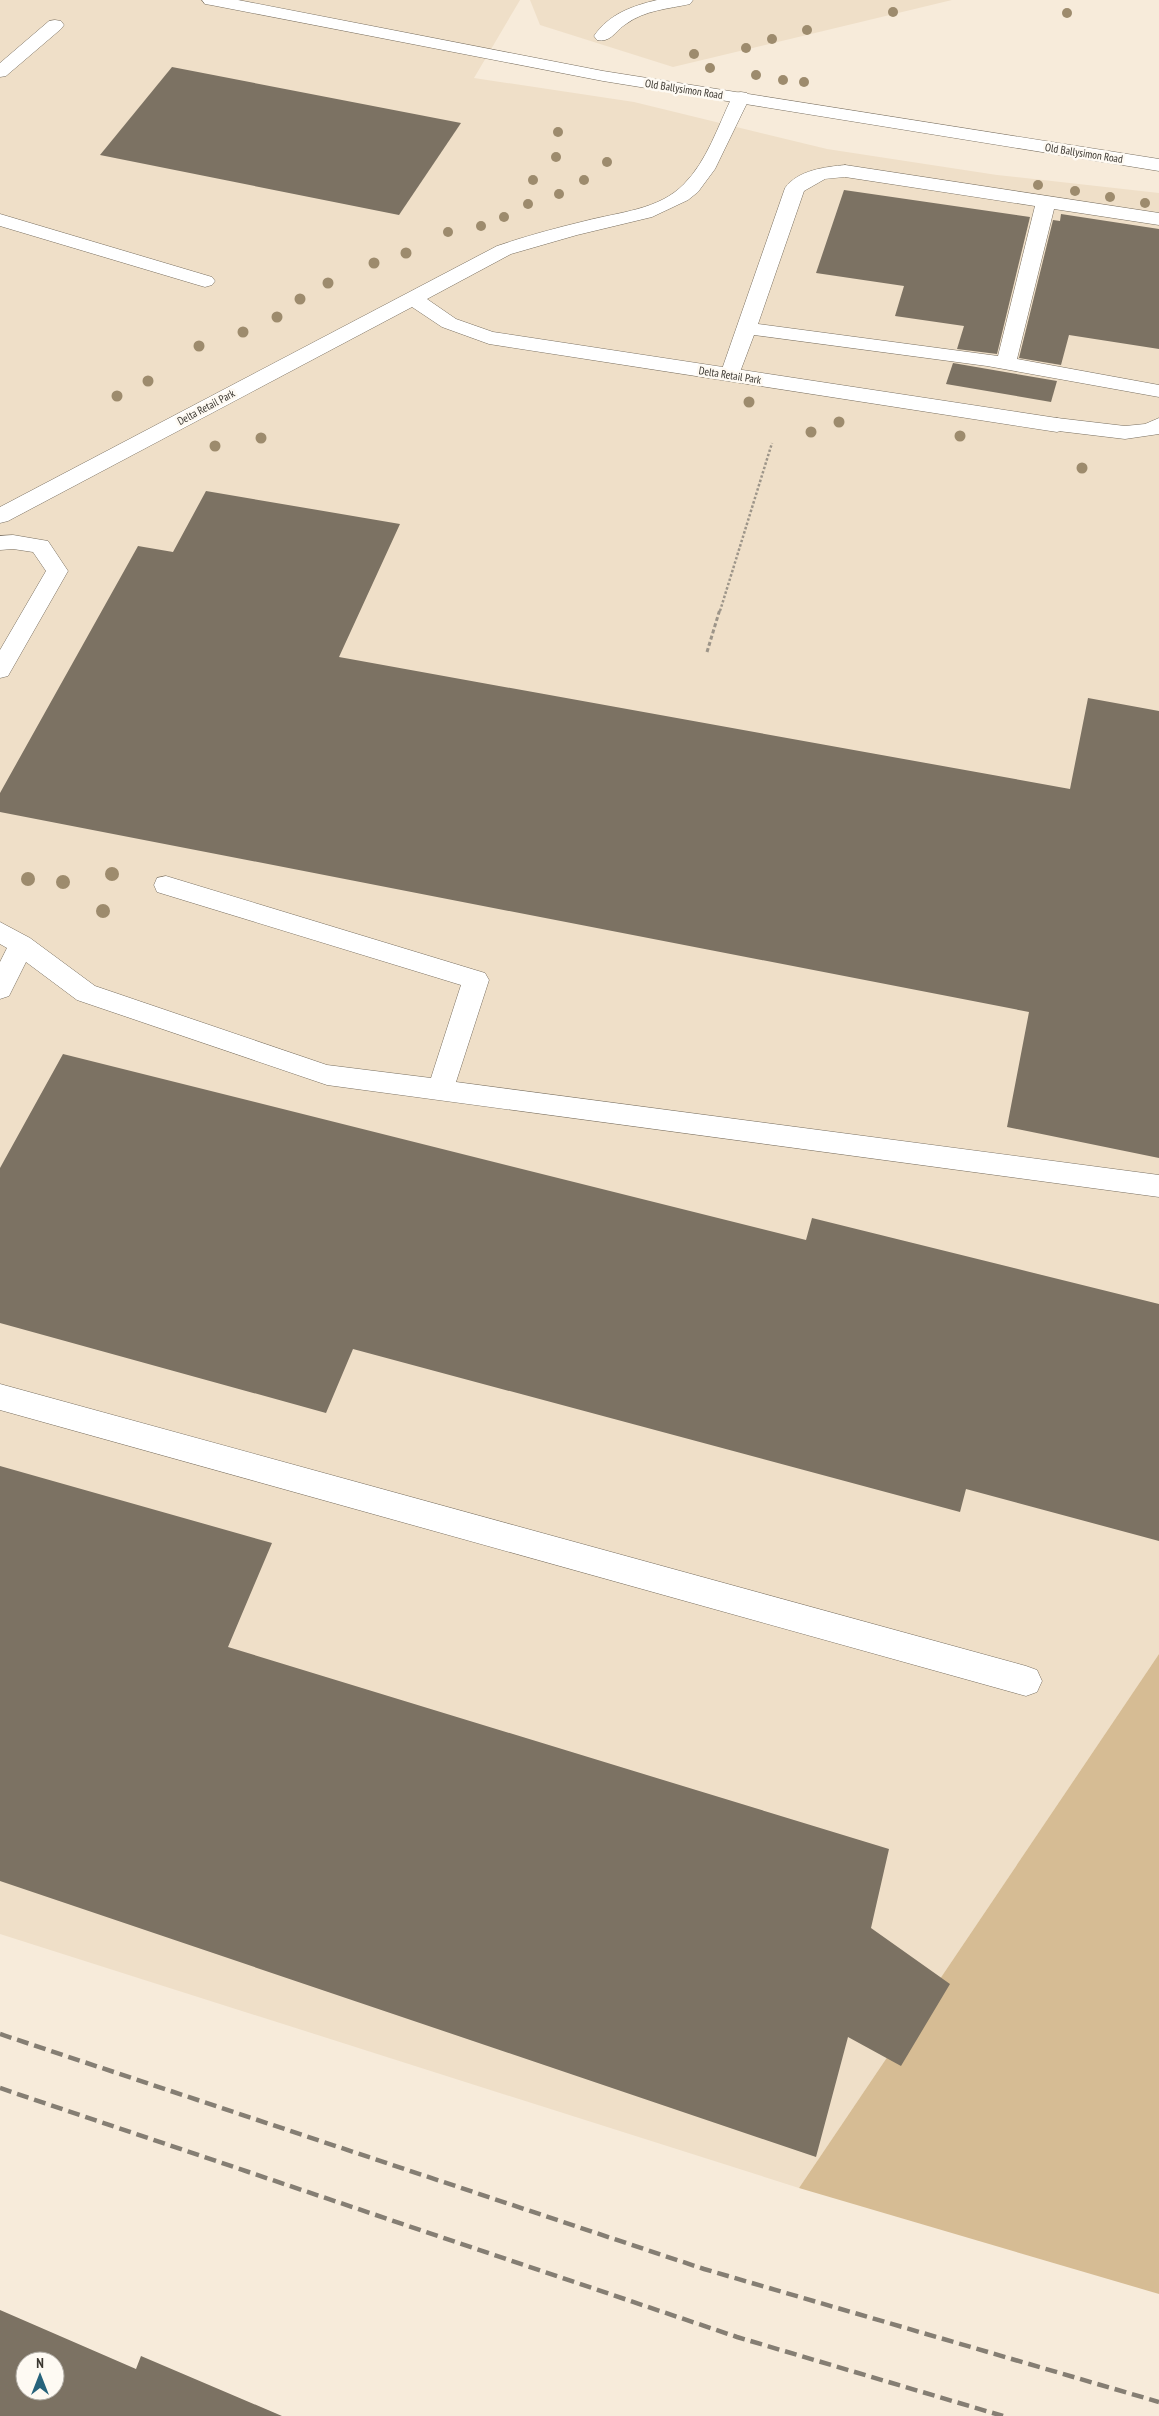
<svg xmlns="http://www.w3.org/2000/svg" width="1159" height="2416" font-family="'PT Sans Narrow',sans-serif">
  <rect width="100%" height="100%" fill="#f7ebda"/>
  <g fill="#efdfc8">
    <path d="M0,0H520L474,78L634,102L827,149L997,175L1159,193V1654L799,2188L0,1934Z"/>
    <path d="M530,0H952L673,67L540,25Z"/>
  </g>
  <path fill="#d6bc94" d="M1159,1654V2294L799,2188Z"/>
  <g fill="#7c7263" fill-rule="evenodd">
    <path d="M172,67L461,123L399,215L100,155Z"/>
    <path d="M844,190L1030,217L997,354L957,349L964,326L895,316L904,286L816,273Z"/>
    <path d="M1061,214L1159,229V349L1069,335L1061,365L1019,358L1053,220L1060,221Z"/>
    <path d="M953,363L1057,381L1051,402L946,384Z"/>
    <path d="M206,491L400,524L339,657L1070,789L1088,698L1159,711V1158L1007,1127L1029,1012L0,812V793L138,546L173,552Z"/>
    <path d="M63,1054L806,1240L812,1218L1159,1304V1541L966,1489L960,1512L353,1349L326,1413L0,1323V1168Z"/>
    <path d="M0,1466L272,1543L228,1647L889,1849L871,1928L950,1984L901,2066L848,2037L816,2157L0,1881Z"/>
    <path d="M0,2310L136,2369L141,2356L282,2416H0ZM25,2361H55V2391H25Z"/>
  </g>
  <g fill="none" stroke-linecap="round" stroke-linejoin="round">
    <g stroke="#796f60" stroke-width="1">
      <g id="lane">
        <path d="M657,0H693L690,4C668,9 645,10 626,24C615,31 611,43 597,40L594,36C609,14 632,6 657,0Z"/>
        <path d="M55,20L61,21L64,25L61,29L6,76L0,77V63L49,21Z"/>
        <path d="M845,165L1159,213V225L1054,209L1017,359L1159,385V397L987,366L754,335L737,380L730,381L723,380L720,375L785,188C798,170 825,167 845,165ZM845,177L1035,206L998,356L758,324L804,191L825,179Z"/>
        <path d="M0,214L212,277L215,281L212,285L205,287L198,285L0,226Z"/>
        <path d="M1057,418L1125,426L1145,424L1159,418V434L1125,439L1050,430L1047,425L1050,420Z"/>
        <path d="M13,535L48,541L68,571L8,676L0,678V650L46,571L33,552L13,549L0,550V536Z"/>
        <path d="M166,876L485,973L489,980L456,1082L1159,1175V1197L327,1085L77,1000L26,962L9,996L0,999V962L7,948L0,944V922L30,938L95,986L327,1065L431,1078L461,985L157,892L154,885L157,878Z"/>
        <path d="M0,1384L1026,1666L1037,1670L1042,1681L1037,1692L1026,1696L0,1410Z"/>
      </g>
    </g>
    <g stroke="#796f60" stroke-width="1">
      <path id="street" d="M741,92L747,93L750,97L715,169L698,192L688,200L652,217L577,235L511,254L427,299L456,319L493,332L1057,418L1064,420L1067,425L1064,430L1057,432L489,344L442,327L412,307L8,521L0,523V507L497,246C526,236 556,228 585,221C619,212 659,210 684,184C707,161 718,126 732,97L735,93Z"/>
    </g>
    <g stroke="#796f60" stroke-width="1">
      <path id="secondary" d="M202,0H238L603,71L1159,159V171L603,81L211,5L205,4Z"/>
    </g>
    <path stroke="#9d9589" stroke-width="2.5" stroke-dasharray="2.5 2" stroke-linecap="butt" d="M720,611L772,443"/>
    <path stroke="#9d9589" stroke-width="3" stroke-dasharray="4 2.5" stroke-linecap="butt" d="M707,652L720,609"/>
    <use href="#lane" fill="#fff" fill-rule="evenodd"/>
    <use href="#street" fill="#fff" fill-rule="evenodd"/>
    <use href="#secondary" fill="#fff" fill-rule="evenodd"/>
    <g stroke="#857e73" stroke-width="4.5" stroke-dasharray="12 6" stroke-linecap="butt">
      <path d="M0,2034L704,2269L1159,2402"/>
      <path d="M0,2088L737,2337L1003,2416"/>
    </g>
  </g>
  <g fill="#9d8b6d">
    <circle cx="893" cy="12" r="5"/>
    <circle cx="1067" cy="13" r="5"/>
    <circle cx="807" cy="30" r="5"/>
    <circle cx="772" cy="39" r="5"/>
    <circle cx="746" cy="48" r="5"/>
    <circle cx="694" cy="54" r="5"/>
    <circle cx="710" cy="68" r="5"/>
    <circle cx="756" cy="75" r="5"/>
    <circle cx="783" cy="80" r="5"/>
    <circle cx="804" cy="82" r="5"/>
    <circle cx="558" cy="132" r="5"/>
    <circle cx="556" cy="157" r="5"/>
    <circle cx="607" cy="162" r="5"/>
    <circle cx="533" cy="180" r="5"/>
    <circle cx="584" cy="180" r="5"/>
    <circle cx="1038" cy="185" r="5"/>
    <circle cx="1075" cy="191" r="5"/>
    <circle cx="559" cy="194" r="5"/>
    <circle cx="1110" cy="197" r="5"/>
    <circle cx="1145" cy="203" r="5"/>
    <circle cx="528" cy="204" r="5"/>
    <circle cx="504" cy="217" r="5"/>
    <circle cx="481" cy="226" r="5"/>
    <circle cx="448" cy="232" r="5"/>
    <circle cx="406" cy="253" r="5.5"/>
    <circle cx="374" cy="263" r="5.5"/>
    <circle cx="328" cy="283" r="5.5"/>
    <circle cx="300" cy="299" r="5.5"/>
    <circle cx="277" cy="317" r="5.5"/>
    <circle cx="243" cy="332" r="5.5"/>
    <circle cx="199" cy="346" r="5.5"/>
    <circle cx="148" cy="381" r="5.5"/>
    <circle cx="117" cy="396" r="5.5"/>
    <circle cx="749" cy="402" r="5.5"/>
    <circle cx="839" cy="422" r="5.5"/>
    <circle cx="811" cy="432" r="5.5"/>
    <circle cx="960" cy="436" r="5.5"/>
    <circle cx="261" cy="438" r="5.5"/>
    <circle cx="215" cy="446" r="5.5"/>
    <circle cx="1082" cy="468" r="5.5"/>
    <circle cx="112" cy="874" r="7"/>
    <circle cx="28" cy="879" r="7"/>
    <circle cx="63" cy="882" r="7"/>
    <circle cx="103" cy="911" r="7"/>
  </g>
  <g text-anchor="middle" stroke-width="5" stroke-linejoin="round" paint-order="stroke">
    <g font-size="11" fill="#3b3730" stroke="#fefaf3">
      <text transform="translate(684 89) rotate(9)" y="4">Old Ballysimon Road</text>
      <text transform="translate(1084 153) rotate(9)" y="4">Old Ballysimon Road</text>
      <text transform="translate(730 375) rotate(9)" y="4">Delta Retail Park</text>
      <text transform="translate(206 407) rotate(-28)" y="4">Delta Retail Park</text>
    </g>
  </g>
  <g transform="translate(40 2376)"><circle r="24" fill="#fefaf3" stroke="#b0aca5"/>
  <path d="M0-4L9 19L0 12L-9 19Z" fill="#27637b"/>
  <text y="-8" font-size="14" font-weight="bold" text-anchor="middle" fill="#3b3730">N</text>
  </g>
</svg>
